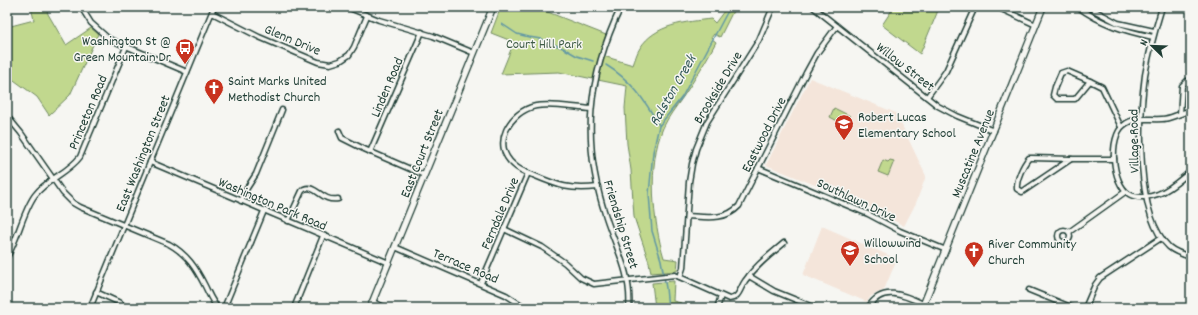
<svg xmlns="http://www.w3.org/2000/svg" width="1198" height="315" font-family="Dekko,sans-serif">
  <rect width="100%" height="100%" fill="#f6f6f2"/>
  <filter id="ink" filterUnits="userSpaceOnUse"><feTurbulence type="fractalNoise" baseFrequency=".025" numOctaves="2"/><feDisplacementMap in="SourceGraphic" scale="8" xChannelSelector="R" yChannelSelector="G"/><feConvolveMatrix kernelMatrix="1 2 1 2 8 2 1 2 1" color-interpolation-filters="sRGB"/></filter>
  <g filter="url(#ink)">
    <g fill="#f4e5da">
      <path d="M810,78L896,113L926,176L916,203L904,226L869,207L766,165Z"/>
      <path d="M822,226L897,259L884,290L871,296L867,302L803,275Z"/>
    </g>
    <g fill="#c1d88e" stroke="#708a61">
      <path d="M31,7H46L48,14L66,45L91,28L98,34L70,95L49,115L37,97L7,75V27L34,20Z"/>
      <path d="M501,7H535L606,35L600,55L633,65C635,60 637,52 640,48C655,24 686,22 711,19L715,23L727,7H735L720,37L714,34L711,38L716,42C706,61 695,79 683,97C676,107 668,117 663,128C647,165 653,221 664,258L678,260L677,271L651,273L649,262L634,217L631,170L627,144L625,108L627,86L559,72L501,74L514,42L491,33Z"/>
      <path d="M894,7H938L937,13L920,54L882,25Z"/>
      <path d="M834,108L850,116L845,125L830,117Z"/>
      <path d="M883,160L888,162L890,160L894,161L888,176L878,172Z"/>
      <path d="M674,281L673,301L681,303V308H655L652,283Z"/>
    </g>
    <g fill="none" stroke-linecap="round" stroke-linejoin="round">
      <g stroke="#6298a4" stroke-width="1.5">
        <path d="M502,24L517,34L529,37L541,39L563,48L577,56L593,61"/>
        <path d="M606,65C632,81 644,99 659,125"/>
        <path d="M668,308L666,288L661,260L652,231L649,194L653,152L659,126L682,97L730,7"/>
      </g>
      <g stroke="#1f3d34" stroke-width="7">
        <g id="street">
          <path d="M81,7L91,23L109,39L187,72"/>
          <path d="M347,7L379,20L433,36L474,53"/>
          <path d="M621,7C587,78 581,142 606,217C616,248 632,275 629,308"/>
          <path d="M813,7L938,106L957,116L994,131"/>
          <path d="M997,7L1036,25"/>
          <path d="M1078,7C1101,24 1125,31 1153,37"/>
          <path d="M1088,7L1118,23L1154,31"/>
          <path d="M1162,7C1155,30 1149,52 1145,75C1139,119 1135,215 1169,247C1175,252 1184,255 1191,257"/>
          <path d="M212,13L259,37L318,62L330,64L340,61L349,55L354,47L367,16"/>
          <path d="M1067,71L1090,81L1075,99H1057L1053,95L1055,87L1061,73Z"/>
          <path d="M1090,81L1102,87L1121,127"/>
          <path d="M1191,81H1187L1182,86L1180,114L1191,110"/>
          <path d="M927,97L946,71L975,7"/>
          <path d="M591,109C575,108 552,103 536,106C510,111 490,145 514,165C519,170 527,173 533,175C559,186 569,190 598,187"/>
          <path d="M1180,114C1174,116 1168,119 1162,119C1149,120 1135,116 1124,125C1108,137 1112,184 1129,194C1137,199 1150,197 1158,194C1170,190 1181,179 1191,171"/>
          <path d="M7,116L21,133L63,193L73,203L80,207L169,244C187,254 196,268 205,286C209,294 212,302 218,308"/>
          <path d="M339,131L342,138L364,149L424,175"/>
          <path d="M370,152L422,32"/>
          <path d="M1029,158H1032L1071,159L1022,192L1017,189C1016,180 1023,165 1029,158Z"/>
          <path d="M1071,159H1114"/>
          <path d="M150,162L389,263"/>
          <path d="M758,168L868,214L900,231L946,250"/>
          <path d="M241,201L247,188L256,174L282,110"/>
          <path d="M687,216C706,217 725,221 739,206L806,73L817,53L837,26"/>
          <path d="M288,221L302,191L304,189C316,184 321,202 338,199"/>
          <path d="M504,229L542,247L565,263L581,278L594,284L675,275L729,299C739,299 740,288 745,281C755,266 770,255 784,243"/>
          <circle cx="1064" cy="236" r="6"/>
          <path d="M1069,232L1125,192"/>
          <path d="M395,247L506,295L526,308"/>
          <path d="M7,257C18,239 23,211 35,195C47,179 68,173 80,157L126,47"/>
          <path d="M749,276L774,291L816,308"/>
          <path d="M680,277L683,268L689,182L692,164L696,149L707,122L759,40L773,7"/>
          <path d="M481,283L528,173"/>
          <path d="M1029,290L1073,308"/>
          <path d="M96,292L118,302L127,308"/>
          <path d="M373,302L386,308"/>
          <path d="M90,308L214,7"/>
          <path d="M224,308L264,211"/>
          <path d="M294,308L323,236"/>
          <path d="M717,308L721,296"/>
          <path d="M868,308C884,281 911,299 932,308"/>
          <path d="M1085,308L1095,285L1100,278L1161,238"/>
        </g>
      </g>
      <g stroke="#1f3d34" stroke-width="8">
        <g id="secondary">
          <path d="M370,308L493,7"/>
          <path d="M922,308L1043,7"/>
        </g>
      </g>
      <use href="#street" stroke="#f6f6f2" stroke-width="4"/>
      <use href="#secondary" stroke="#f6f6f2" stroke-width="5.5"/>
    </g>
  </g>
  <defs>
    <g id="bus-pin" transform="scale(1)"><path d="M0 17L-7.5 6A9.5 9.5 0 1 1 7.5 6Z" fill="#c8321e" stroke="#f6f6f2"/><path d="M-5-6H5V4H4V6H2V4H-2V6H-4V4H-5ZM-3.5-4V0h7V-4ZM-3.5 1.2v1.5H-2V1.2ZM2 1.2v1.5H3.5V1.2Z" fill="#fff"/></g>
    <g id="church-pin" transform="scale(1)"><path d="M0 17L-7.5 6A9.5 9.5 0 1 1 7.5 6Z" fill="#c8321e" stroke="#f6f6f2"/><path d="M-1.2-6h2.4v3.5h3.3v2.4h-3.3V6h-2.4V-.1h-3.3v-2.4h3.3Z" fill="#fff"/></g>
    <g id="school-pin" transform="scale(1)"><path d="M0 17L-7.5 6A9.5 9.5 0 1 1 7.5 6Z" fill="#c8321e" stroke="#f6f6f2"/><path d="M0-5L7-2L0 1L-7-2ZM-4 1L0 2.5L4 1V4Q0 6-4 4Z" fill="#fff"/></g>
  </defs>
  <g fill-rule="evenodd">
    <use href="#bus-pin" x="185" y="48"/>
    <use href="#church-pin" x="214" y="88"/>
    <use href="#school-pin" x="844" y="124"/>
    <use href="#school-pin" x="850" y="250"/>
    <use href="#church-pin" x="974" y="251"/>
  </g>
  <g text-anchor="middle" stroke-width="3" stroke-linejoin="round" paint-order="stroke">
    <g font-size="14" fill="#1f3d34" stroke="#f6f6f2">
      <text transform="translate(293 39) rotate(23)" y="5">Glenn Drive</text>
      <text transform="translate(906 66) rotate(38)" y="5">Willow Street</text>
      <text transform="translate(386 87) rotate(-67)" y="5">Linden Road</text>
      <text transform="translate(717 87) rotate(-59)" y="5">Brookside Drive</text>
      <text transform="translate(87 112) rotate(-67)" y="5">Princeton Road</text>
      <text transform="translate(763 134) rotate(-63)" y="5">Eastwood Drive</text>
      <text transform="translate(1133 141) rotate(-91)" y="5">Village Road</text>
      <text transform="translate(142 153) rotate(-68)" y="5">East Washington Street</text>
      <text transform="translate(421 153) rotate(-68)" y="5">East Court Street</text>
      <text transform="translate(972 153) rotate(-68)" y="5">Muscatine Avenue</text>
      <text transform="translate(857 199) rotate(25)" y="5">Southlawn Drive</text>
      <text transform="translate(273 203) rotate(23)" y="5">Washington Park Road</text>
      <text transform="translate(499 213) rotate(-67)" y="5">Ferndale Drive</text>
      <text transform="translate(622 224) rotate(73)" y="5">Friendship Street</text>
      <text transform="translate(466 265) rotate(23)" y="5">Terrace Road</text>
    </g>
    <g font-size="14" fill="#1f3d34" stroke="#f6f6f2" text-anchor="start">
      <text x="171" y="45" text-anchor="end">Washington St @<tspan x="171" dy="16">Green Mountain Dr</tspan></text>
      <text x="228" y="85">Saint Marks United<tspan x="228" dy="16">Methodist Church</tspan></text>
      <text x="858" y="121">Robert Lucas<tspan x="858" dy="16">Elementary School</tspan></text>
      <text x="864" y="247">Willowwind<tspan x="864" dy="16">School</tspan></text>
      <text x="988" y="248">River Community<tspan x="988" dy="16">Church</tspan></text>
    </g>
    <g font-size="14" fill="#3f5c46" stroke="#f6f6f2">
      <text x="544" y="48">Court Hill Park</text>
    </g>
    <g font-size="15" font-style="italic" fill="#355b59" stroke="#f6f6f2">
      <text transform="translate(672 90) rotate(-60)" y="5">Ralston Creek</text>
    </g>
  </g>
  <rect width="1198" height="315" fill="none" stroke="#f6f6f2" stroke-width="24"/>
  <rect x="12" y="12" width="1174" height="291" fill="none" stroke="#1f3d34" stroke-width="1.5" filter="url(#ink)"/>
  <g transform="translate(1152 46) rotate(293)" stroke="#f6f6f2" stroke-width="3" paint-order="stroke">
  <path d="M0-3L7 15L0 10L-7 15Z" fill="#1f3d34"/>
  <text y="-6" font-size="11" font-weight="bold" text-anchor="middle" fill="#1f3d34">N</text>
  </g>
</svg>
